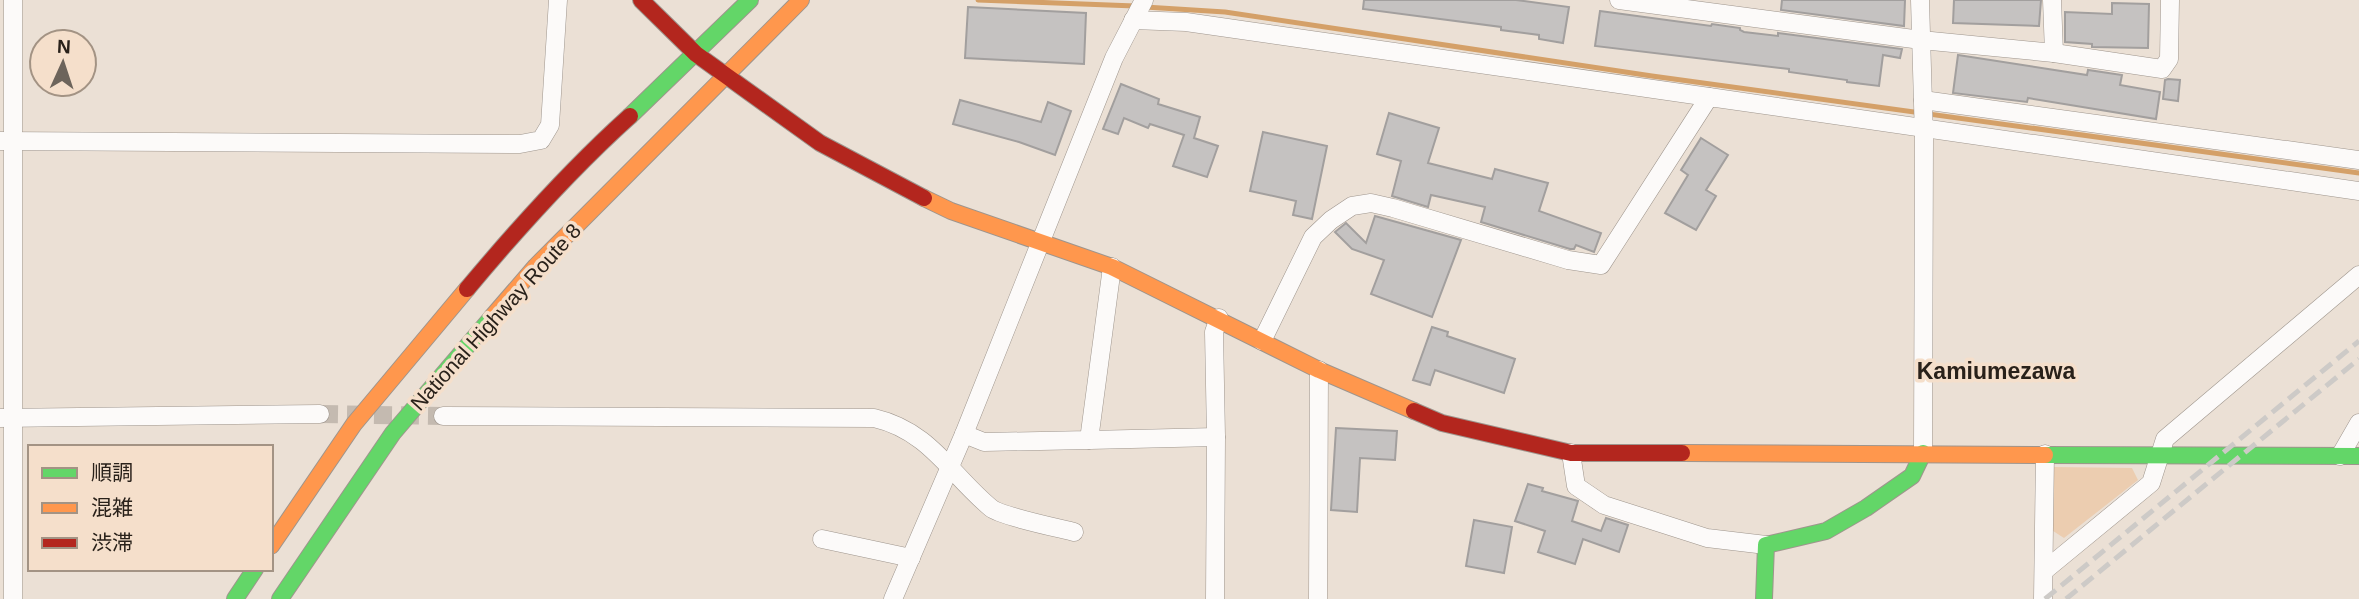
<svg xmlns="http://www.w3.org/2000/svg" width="2359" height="599" font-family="Helvetica,'Noto Sans JP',sans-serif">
  <rect width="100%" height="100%" fill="#ebe0d5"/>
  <path fill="#eccdb0" d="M2054,467L2132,468L2138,480L2064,538L2050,529Z"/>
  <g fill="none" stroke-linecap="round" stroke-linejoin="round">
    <g stroke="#d4a068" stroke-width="5">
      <path d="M978,0L1135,6"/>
      <path d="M1145,7L1225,12L1652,76L2359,173"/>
    </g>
  </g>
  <g fill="#c5c2c1" stroke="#a29f9e" stroke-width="2">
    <path d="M1364,0H1516L1569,7L1563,43L1539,39V35L1501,30V27L1363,9Z"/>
    <path d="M1782,0H1905L1904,26L1781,10Z"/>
    <path d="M1954,0H2041L2039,26L1953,23Z"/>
    <path d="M2112,3L2149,4L2148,48L2092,47V44L2065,42V12L2112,14Z"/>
    <path d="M968,7L1086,13L1084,64L965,58Z"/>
    <path d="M1600,11L1711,26L1712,24L1740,28V30L1744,32L1778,36V33L1902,49L1900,58L1883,55L1879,86L1847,82V80L1789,72V69L1595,46Z"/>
    <path d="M1958,55L2087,75L2088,70L2122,75L2120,85L2160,92L2156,119L2028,98L2027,102L1953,93Z"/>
    <path d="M2168,79L2180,80L2178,101L2163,99L2165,80Z"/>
    <path d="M1121,84L1159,99L1158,104L1200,117L1194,138L1218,146L1207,177L1173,166L1184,135L1150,124L1148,128L1124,118L1118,134L1103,129Z"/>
    <path d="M960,100L1041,122L1048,102L1071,111L1055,155L1019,142L953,124Z"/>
    <path d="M1389,113L1439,128L1428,163L1492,179L1495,169L1548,183L1539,211L1601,233L1594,252L1576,245L1574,249H1570L1481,222L1485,207L1431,195L1428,207L1392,196L1401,161L1377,154Z"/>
    <path d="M1263,132L1327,146L1312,219L1293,215L1296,201L1250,191Z"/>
    <path d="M1701,138L1728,155L1706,190L1716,196L1696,230L1665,213L1688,175L1681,170Z"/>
    <path d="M1375,216L1461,240L1432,317L1371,294L1384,260L1352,249L1335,232L1346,223L1366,243Z"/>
    <path d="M1432,327L1448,332L1447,336L1515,359L1504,393L1435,370L1430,385L1413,380Z"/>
    <path d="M1336,428L1397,431L1395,460L1360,458L1357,512L1331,510Z"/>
    <path d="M1528,484L1543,488L1542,491L1578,501L1572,521L1601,531L1606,518L1628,525L1619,552L1583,539L1575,564L1538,552L1545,531L1515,521Z"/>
    <path d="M1474,520L1512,527L1504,573L1466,566Z"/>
  </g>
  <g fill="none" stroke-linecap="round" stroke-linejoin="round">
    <path stroke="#c4bab0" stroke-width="18" stroke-dasharray="18 9" stroke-linecap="butt" d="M320,414L443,416"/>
    <g stroke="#9e958d" stroke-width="19">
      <g id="street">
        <path d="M1619,0L1921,40L2054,53L2052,0"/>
        <path d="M1920,0L1924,138L1923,453"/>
        <path d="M1133,20L1186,22L1709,97"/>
        <path d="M2054,53L2162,69L2169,59L2170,0"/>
        <path d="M1923,100L2359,160"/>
        <path d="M0,141L520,144L541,140L550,125L558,0"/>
        <path d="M1262,341L1313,237L1331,220L1352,206L1371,203L1393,208L1568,260L1601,265L1709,97L2359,191"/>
        <path d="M443,416L874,418C930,431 950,474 991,508C1001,516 1058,528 1074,532"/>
        <path d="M0,418L320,414"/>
        <path d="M964,434L984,442L1089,440L1112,267"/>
        <path d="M1089,440L1216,437L1214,332L1219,318"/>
        <path d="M1571,453L1576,486L1604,505L1707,538L1766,545"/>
        <path d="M2340,456L2359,423"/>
        <path d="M822,539L911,558"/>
        <path d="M2044,571L2151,483L2165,439L2359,275"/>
        <path d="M13,599V0"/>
        <path d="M893,599L964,434L1114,58L1144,0"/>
        <path d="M1215,599L1216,437"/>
        <path d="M1318,599L1319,370"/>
        <path d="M2043,599L2045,454"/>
      </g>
    </g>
    <g stroke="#9e958d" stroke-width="18">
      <g id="fast">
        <path d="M630,116L750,0"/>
        <path d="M2045,455L2359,456"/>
        <path d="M235,599L255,569"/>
        <path d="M280,599L393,433L492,317"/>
        <path d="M1764,599L1766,545L1826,531L1866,508L1912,476L1923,453"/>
      </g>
    </g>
    <g stroke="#9e958d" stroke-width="18">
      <g id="slow">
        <path d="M924,198L951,211L1112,267L1319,370L1414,411"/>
        <path d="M492,317L536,266L801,0"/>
        <path d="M1682,453L2045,455"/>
        <path d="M271,546L354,424L467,289"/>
      </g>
    </g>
    <g stroke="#9e958d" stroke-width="18">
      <g id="jam">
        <path d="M641,0L696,54L820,143L924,198"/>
        <path d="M467,289C518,228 571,169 630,116"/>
        <path d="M1414,411L1442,423L1571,453H1682"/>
      </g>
    </g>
    <use href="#street" stroke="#fcfaf9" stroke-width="18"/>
    <use href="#fast" stroke="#63d668" stroke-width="16"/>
    <use href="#slow" stroke="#ff974d" stroke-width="16"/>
    <use href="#jam" stroke="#b3261e" stroke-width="16"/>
    <g stroke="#cdcac7" stroke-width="5" stroke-dasharray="14 7" stroke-linecap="butt">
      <path d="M2045,599L2359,341"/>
      <path d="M2066,599L2359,359"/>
    </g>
  </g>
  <g text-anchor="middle" stroke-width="7" stroke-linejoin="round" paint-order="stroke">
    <g font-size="21" fill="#29211a" stroke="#f5dfcb">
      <text transform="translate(496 317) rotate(-48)" y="7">National Highway Route 8</text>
    </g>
    <g font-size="23" font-weight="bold" fill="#29211a" stroke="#f5dfcb">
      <text x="1996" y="379">Kamiumezawa</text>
    </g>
  </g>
  <rect x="28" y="445" width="245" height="126" fill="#f5dfcb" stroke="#a39384" stroke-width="2"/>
  <rect x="42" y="468" width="35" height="10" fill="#63d668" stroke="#a39384" stroke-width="2"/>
  <text x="91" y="480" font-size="21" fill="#29211a">順調</text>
  <rect x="42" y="503" width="35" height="10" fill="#ff974d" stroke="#a39384" stroke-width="2"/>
  <text x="91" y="515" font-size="21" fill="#29211a">混雑</text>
  <rect x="42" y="538" width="35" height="10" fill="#b3261e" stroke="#a39384" stroke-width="2"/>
  <text x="91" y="550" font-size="21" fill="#29211a">渋滞</text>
  <g transform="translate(63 63) rotate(3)"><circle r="33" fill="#f5dfcb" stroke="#a39384" stroke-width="2"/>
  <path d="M0-5L12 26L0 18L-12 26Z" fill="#6d645b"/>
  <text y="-10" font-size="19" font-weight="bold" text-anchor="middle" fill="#29211a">N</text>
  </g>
</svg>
